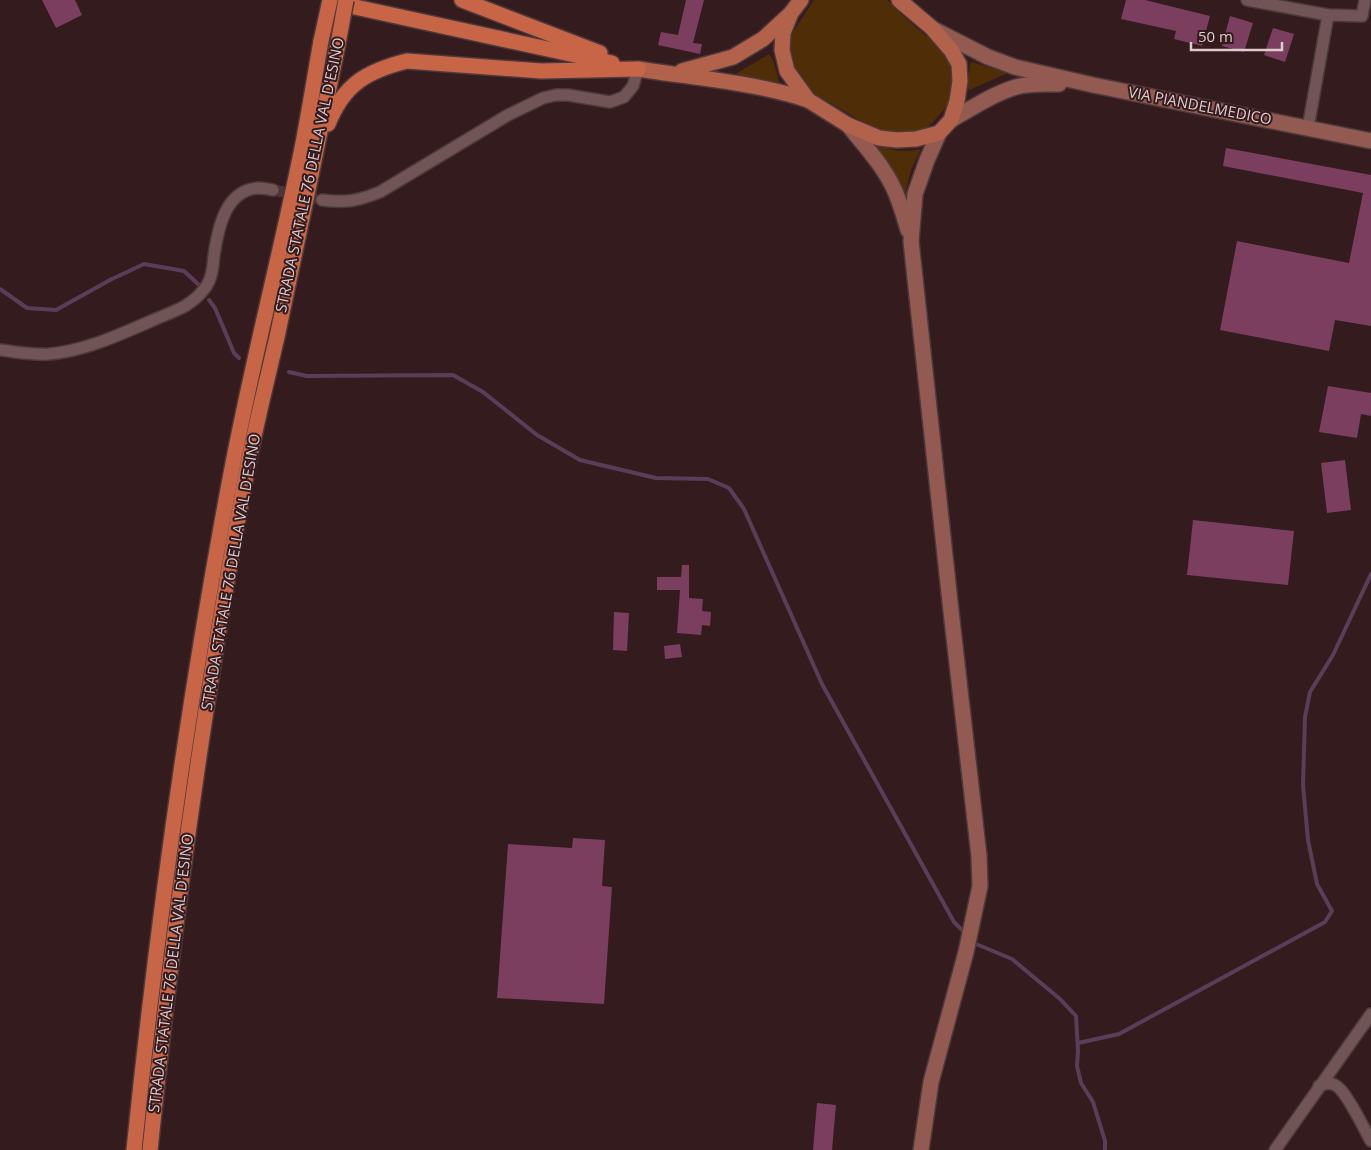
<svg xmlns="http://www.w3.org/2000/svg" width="1371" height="1150" font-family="'Open Sans',sans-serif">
  <rect width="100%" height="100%" fill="#341b1e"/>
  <g fill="#4e2d07">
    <path d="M814,0H887L903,16L945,52L952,67L954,75L950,99L946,107L933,122L926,128L908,135L876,130L802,86L788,58L790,40L793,32Z"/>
    <path d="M769,54L773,60L779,81L778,84L738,76L737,73Z"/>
    <path d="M972,62L1008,73L969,90L968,88L970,64Z"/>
    <path d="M874,143C891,151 903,153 921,149L911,170L905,194L872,144Z"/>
  </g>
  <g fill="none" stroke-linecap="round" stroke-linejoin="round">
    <g stroke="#5b3d5a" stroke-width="4">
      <path d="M0,289L27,308L56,310L110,280L144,264L184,271L199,285"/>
      <path d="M209,300L215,308L234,353L239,358"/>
      <path d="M289,372L307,376L453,375L483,392L537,435L580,460L656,478L708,479L729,488L744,509L822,684L954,922L965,933"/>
      <path d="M972,940L976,944L1012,959L1060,999L1076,1016L1078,1051L1077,1066L1081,1083L1093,1102L1105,1141V1150"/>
      <path d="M1078,1043L1119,1034L1325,922L1332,911L1317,884L1308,840L1303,785L1305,717L1310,692L1333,655L1371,574"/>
    </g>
  </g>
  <g fill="#7b3e5f">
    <path d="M42,0H75L82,15L56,28Z"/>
    <path d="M686,0H704L693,43L702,44L700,54L658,45L661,32L678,35Z"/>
    <path d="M1126,0H1145L1210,16L1202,46L1174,39L1176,31L1121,19Z"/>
    <path d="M1230,16L1253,23L1244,52L1222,46Z"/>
    <path d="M1273,28L1294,34L1285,62L1264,55Z"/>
    <path d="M1226,148L1371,175V326L1335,320L1329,351L1220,330L1237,241L1349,263L1363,193L1223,166Z"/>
    <path d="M1328,386L1371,393V416L1361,414L1357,438L1319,432Z"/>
    <path d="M1345,460L1351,510L1327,513L1321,463Z"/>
    <path d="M1193,520L1294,531L1288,585L1187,575Z"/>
    <path d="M682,565H689V598L703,599L702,611L711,612L710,626L702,625L701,635L677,633L680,590H657V577H681Z"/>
    <path d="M614,612L629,613L627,651L613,650Z"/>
    <path d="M680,644L682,657L665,659L664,646Z"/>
    <path d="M573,838L605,840L602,886L612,887L604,1004L497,998L508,844L572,848Z"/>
    <path d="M817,1103L836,1105L832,1150H813Z"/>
  </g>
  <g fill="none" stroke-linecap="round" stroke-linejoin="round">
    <path stroke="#4e3638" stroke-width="11" stroke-dasharray="11 5.5" stroke-linecap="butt" d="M273,190L322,200"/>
    <g stroke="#4d393b" stroke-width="14">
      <g id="minor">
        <path d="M1247,0L1328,15L1362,16L1365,0"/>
        <path d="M1308,128L1328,15"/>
        <path d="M322,200C347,203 357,201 380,192L508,115L543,98L556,95H568L610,102L624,97L633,86L638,69"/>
        <path d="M0,350C17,352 32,355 49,354C84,351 119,335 151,321C162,316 174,312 185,306C193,301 200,295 205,288C212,279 213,267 214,255C218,229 225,190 258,188C263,188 268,189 273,190"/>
        <path d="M1319,1086C1325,1084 1329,1082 1335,1085C1346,1090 1364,1129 1371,1141"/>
        <path d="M1275,1150L1371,1014"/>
      </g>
    </g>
    <g stroke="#4d393b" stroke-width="18">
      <g id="secondary">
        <path d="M933,29L988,57L1015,67L1093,85L1371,141"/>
        <path d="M951,120C972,108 993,94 1016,87C1029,83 1045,84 1059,84"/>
        <path d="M848,125C864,145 883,165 894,189C900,202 904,216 908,230"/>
        <path d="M921,1150L931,1082L966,952L980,886L979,856L951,611L911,241L915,194L927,160L939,133"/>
      </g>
    </g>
    <g stroke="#4d393b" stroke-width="18">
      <g id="primary">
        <path d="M801,0L791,13L783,33L782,50L787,71L808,100L848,125L879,138L897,140L916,139L939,133L951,120L957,101L960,81L959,64L951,50L932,28L899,0"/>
        <path d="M638,69C695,78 753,82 808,100"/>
        <path d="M682,71L733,57L763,39L788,16"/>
      </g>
    </g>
    <g stroke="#4d393b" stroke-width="18">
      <g id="trunk">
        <path d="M462,0L600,53"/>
        <path d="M332,2L612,63"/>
        <path d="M328,124C344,84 367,71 407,61L541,71L638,69"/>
        <path d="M134,1150C157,925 188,701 230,479C250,371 278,265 300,158C308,120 314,80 321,41"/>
        <path d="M150,1150C173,926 204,701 245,480C254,432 266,384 277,337C298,239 318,142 338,44"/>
      </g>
    </g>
    <use href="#minor" stroke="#715456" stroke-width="11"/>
    <use href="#secondary" stroke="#925a50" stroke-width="15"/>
    <use href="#primary" stroke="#b2614b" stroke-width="15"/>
    <use href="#trunk" stroke="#c86547" stroke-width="15"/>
    <g stroke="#4d393b" stroke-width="18" stroke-linecap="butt">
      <g id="trunk-bridge">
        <path d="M321,41L330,0"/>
        <path d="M338,44L346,0"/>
      </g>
    </g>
    <use href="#trunk-bridge" stroke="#c86547" stroke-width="15"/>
  </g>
  <g text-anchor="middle" stroke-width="4" stroke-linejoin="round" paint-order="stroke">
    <g font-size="15" fill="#deccce" stroke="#341b1e">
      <text transform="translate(1200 106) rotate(11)" y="5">VIA PIANDELMEDICO</text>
      <text transform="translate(310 175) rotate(-78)" y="5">STRADA STATALE 76 DELLA VAL D'ESINO</text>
      <text transform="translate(231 572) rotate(-80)" y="5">STRADA STATALE 76 DELLA VAL D'ESINO</text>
      <text transform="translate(171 973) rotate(-83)" y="5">STRADA STATALE 76 DELLA VAL D'ESINO</text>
    </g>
  </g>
  <path d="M1191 42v8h91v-8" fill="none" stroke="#deccce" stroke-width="2.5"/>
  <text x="1198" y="42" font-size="15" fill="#deccce" stroke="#341b1e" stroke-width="4" paint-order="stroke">50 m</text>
</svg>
